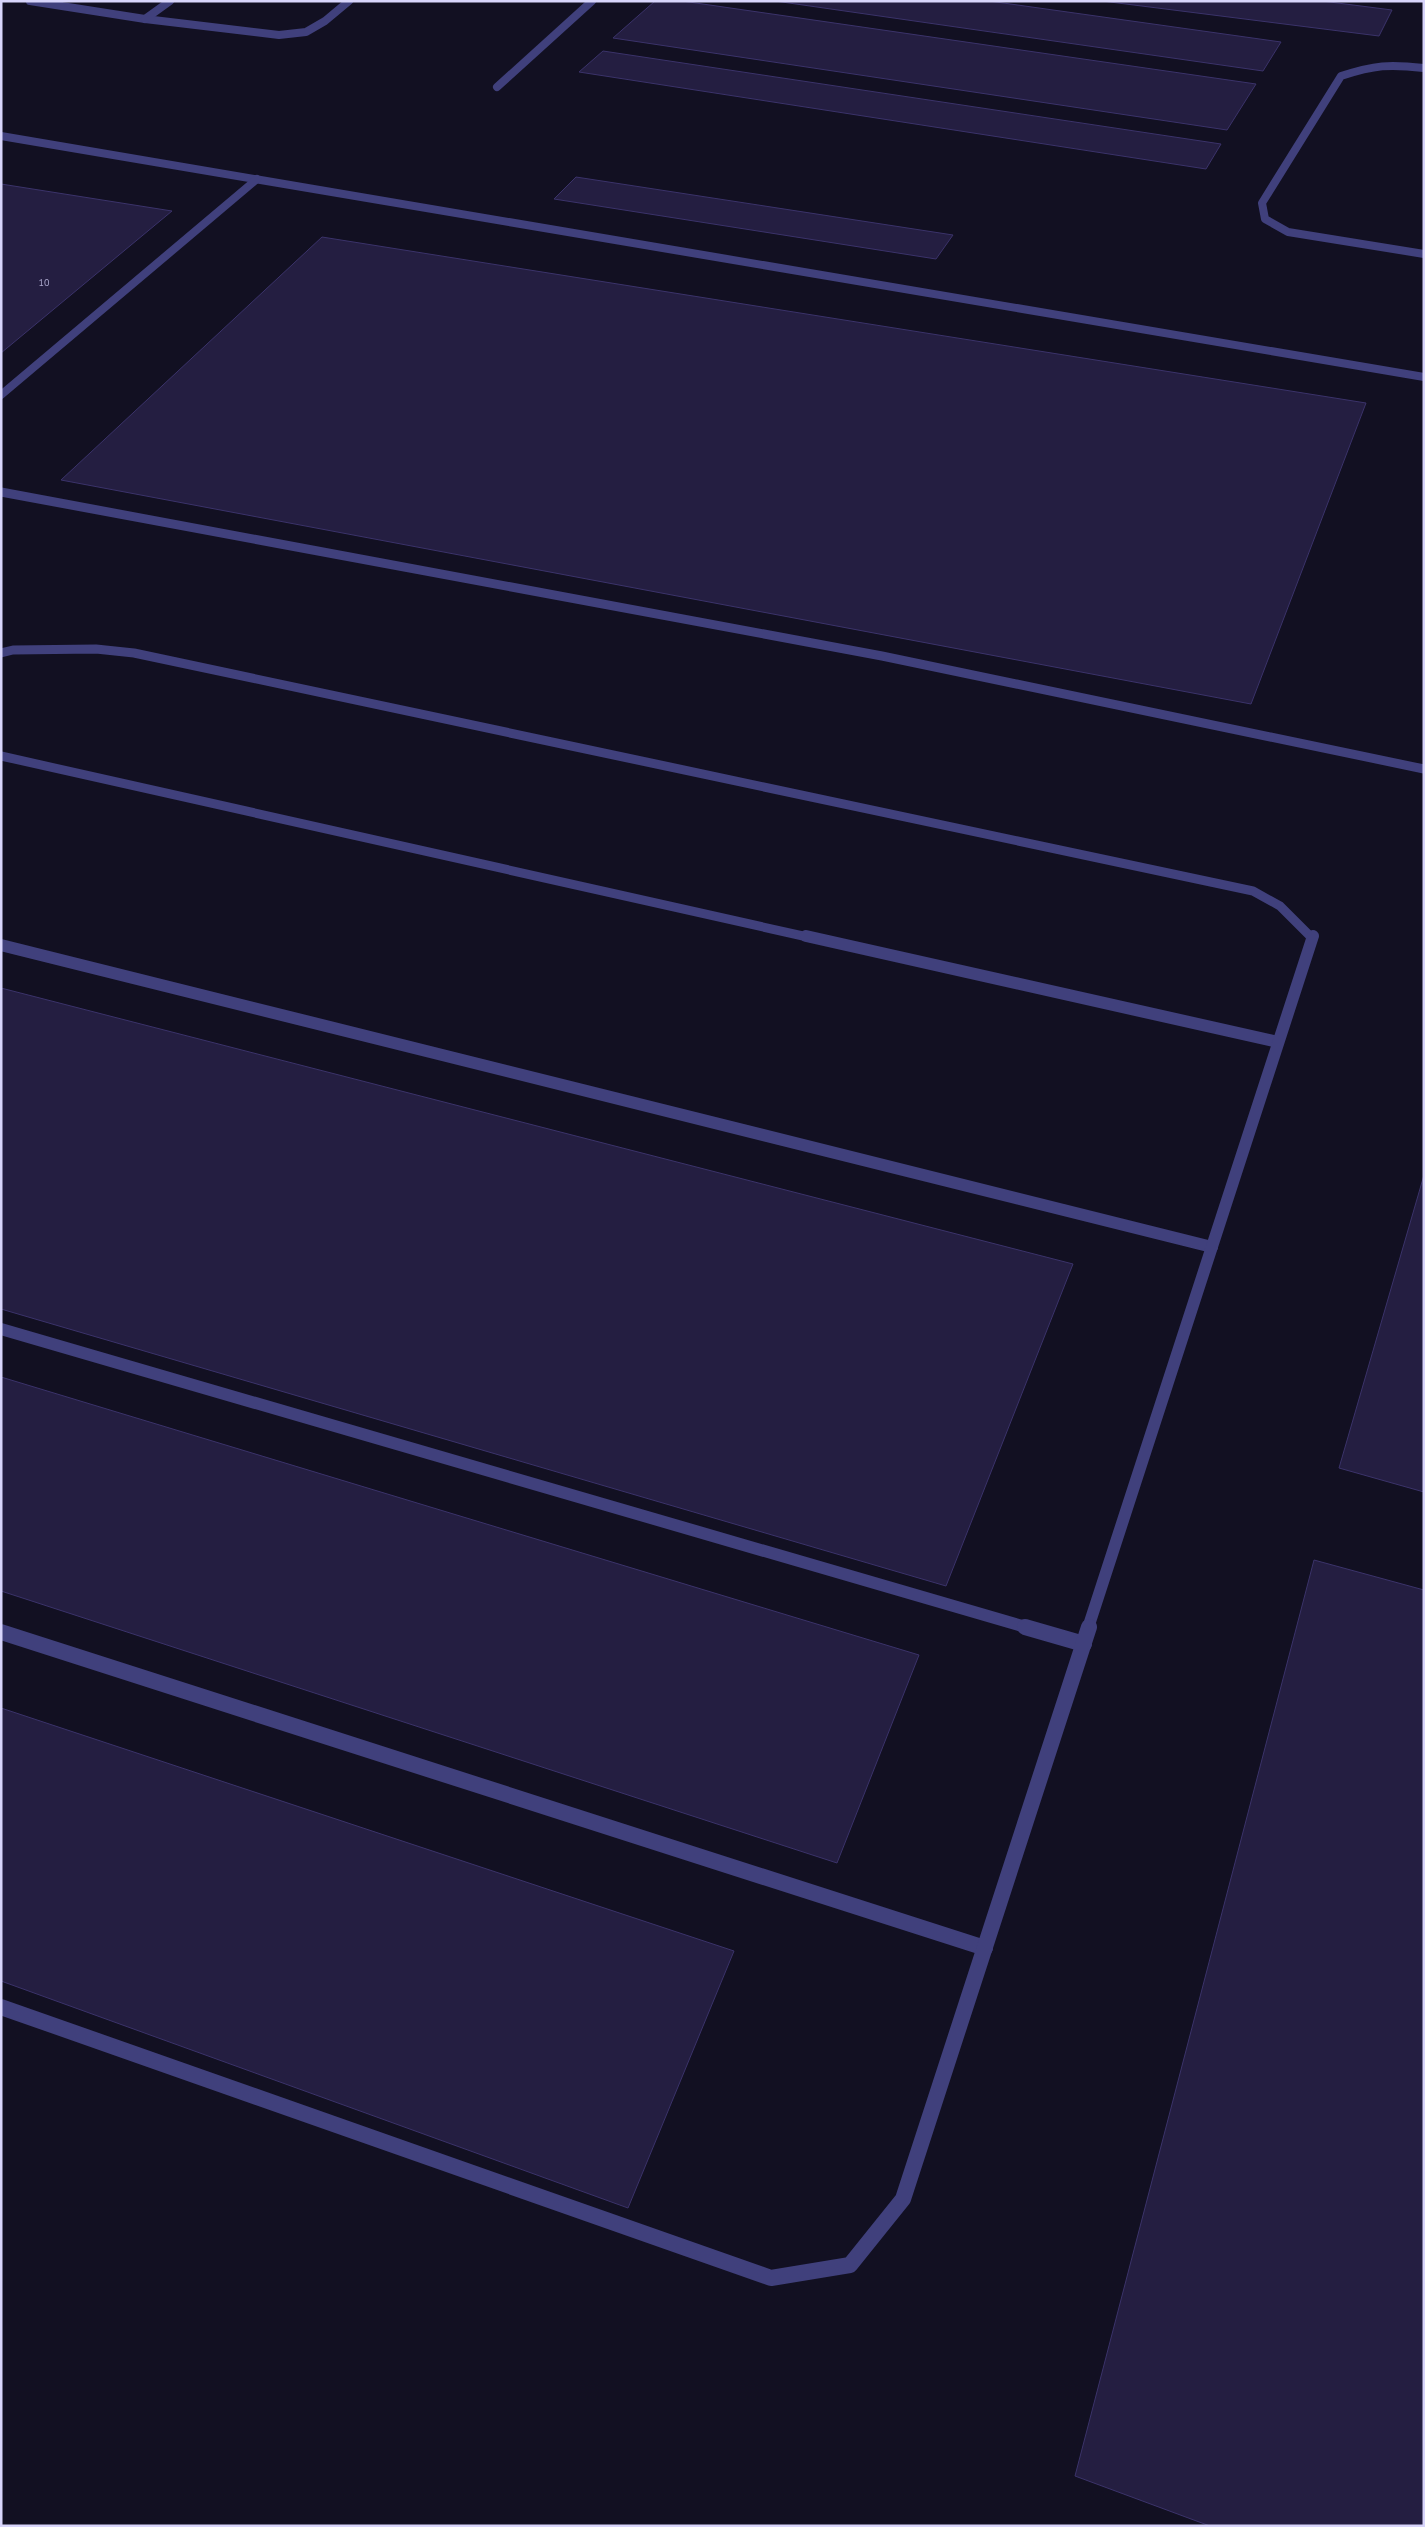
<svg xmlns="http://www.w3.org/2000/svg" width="1425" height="2527" font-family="'PT Sans',sans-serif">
  <rect width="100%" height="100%" fill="#121022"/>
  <g fill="#241e41" stroke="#3b336a">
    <path d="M655,1H682L1256,84L1227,130L613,38Z"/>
    <path d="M775,1H989L1281,42L1263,71Z"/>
    <path d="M1102,1H1322L1392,10L1379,36Z"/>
    <path d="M603,51L1221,144L1206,169L579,72Z"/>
    <path d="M576,177L953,235L936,259L554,199Z"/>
    <path d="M1,184L172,211L1,353Z"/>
    <path d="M322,237L1366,403L1251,704L61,480Z"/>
    <path d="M1,988L1073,1264L946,1586L1,1309Z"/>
    <path d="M1424,1175V1492L1339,1468Z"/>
    <path d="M1,1377L919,1655L837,1863L1,1591Z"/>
    <path d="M1314,1560L1424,1590V2526H1210L1075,2476Z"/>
    <path d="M1,1708L734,1951L628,2208L1,1981Z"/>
  </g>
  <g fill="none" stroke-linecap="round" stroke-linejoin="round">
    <g stroke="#40407c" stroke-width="8">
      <path d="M30,1L145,19L279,35L306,32L325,21L349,1"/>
      <path d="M145,19L170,1"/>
      <path d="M1424,68C1389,64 1375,65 1341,76L1262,203L1265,219L1288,232L1424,254"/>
      <path d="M497,87L592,1"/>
      <path d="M1,136L1424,377"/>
      <path d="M1,395L257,179"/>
    </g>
    <g stroke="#40407c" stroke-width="9">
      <path d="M1,492L882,656L1424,769"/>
      <path d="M1,653L13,650L96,649L134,653L1253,891L1280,906L1312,938"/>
      <path d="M1,756L812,938"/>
    </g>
    <g stroke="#40407c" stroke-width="12">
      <path d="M806,936L1278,1042"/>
      <path d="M1,945L1212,1247"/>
      <path d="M1,1329L1029,1628"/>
      <path d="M1088,1628L1313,936"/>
    </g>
    <g stroke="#40407c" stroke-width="16">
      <path d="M1025,1627L1084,1644"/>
      <path d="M1,1632L985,1948"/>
      <path d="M1,2007L771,2278L850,2265L903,2199L1089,1627"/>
    </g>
  </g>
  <g text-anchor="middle" stroke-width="4" stroke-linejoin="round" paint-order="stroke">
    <g font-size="10" fill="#aba7cc">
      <text x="44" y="286">10</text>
    </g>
  </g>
  <rect width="1425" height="2527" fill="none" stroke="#d8d5fb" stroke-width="5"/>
</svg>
